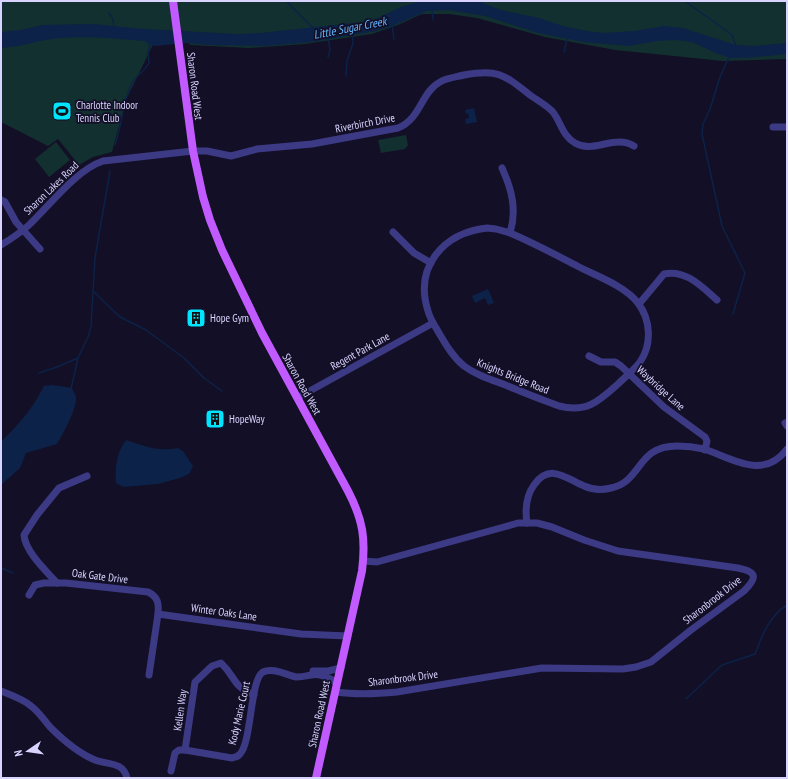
<svg xmlns="http://www.w3.org/2000/svg" width="788" height="779" font-family="'PT Sans Narrow',sans-serif">
  <rect width="100%" height="100%" fill="#130f26"/>
  <g fill="#12302f">
    <path d="M1,1H787V59L723,61L615,50L545,37L477,18L449,14H422L398,25L372,34L305,44L249,48L190,45L185,37L157,36L126,100L112,152L93,157L79,165L58,139L48,146L1,122Z"/>
    <path d="M406,135L408,145L405,149L381,153L378,140Z"/>
    <path d="M56,142L70,160L49,177L35,159Z"/>
  </g>
  <g fill="#0c2248">
    <path d="M421,1H478L501,10L539,18L563,26L587,31L604,33L634,31L664,26L683,28L736,45L755,46L787,43V54L747,58H730L718,54L692,42L676,40L657,41L629,46L583,42L538,33L485,16L448,10L427,11L392,26L376,31L311,42L264,46L211,45L187,43L154,46L150,45L145,41C118,39 90,36 62,38C41,39 22,47 1,48V32L21,30L43,25L93,24L144,29L236,34L261,33L371,21L401,7Z"/>
    <path d="M474,108L477,122L466,124L465,119L469,118L468,113L466,114L465,110Z"/>
    <path d="M488,289L494,303L488,305L485,298L475,303L472,296Z"/>
    <path d="M53,385L72,388C73,391 75,394 76,397C77,409 63,434 57,444L26,453L20,468L1,485V442C18,425 33,408 44,386Z"/>
    <path d="M126,440C146,446 156,452 178,448L183,451L193,466L189,474L180,478L158,484L123,487L116,483C115,468 116,453 126,440Z"/>
  </g>
  <g fill="none" stroke-linecap="round" stroke-linejoin="round">
    <g stroke="#0c2248" stroke-width="1.5">
      <path d="M286,1L313,28"/>
      <path d="M685,1L732,35L736,46"/>
      <path d="M432,10L433,20"/>
      <path d="M109,13L113,19L114,28"/>
      <path d="M392,25L394,39"/>
      <path d="M564,52L568,36"/>
      <path d="M328,57L330,50L328,37"/>
      <path d="M731,57L728,59L720,77L710,109L703,124L702,134L722,226L745,273L733,314"/>
      <path d="M346,76L347,61L353,43L352,33"/>
      <path d="M115,145C122,126 122,104 131,85C135,76 144,72 149,63L148,53L150,43"/>
      <path d="M93,291L120,317L146,330L184,358L204,378L222,391"/>
      <path d="M39,373L57,367L78,358"/>
      <path d="M71,389L78,358L88,337L91,327L95,258L110,171"/>
      <path d="M1,568L13,573"/>
      <path d="M686,699L722,665L755,654C762,636 769,616 787,605"/>
    </g>
    <g stroke="#3d3a85" stroke-width="7">
      <path d="M773,127H787"/>
      <path d="M502,168C512,190 517,210 510,233"/>
      <path d="M1,200L5,202L16,222L40,249"/>
      <path d="M487,228L496,229L510,233C534,243 556,255 579,267C597,276 625,286 638,303C651,320 652,345 640,362C634,370 625,377 618,384C599,401 587,413 559,406C540,399 522,392 503,384C489,379 476,375 464,366C453,357 446,345 439,333C435,326 430,319 428,311C414,267 443,233 487,228Z"/>
      <path d="M393,232L414,253L431,263"/>
      <path d="M1,245C11,239 20,233 29,225C50,205 76,170 103,161L193,151H207L231,156L257,149L312,144L398,128C421,119 421,92 440,82C447,78 456,77 464,75C498,69 503,74 530,95C537,100 546,105 552,111C561,121 562,136 575,143C594,154 614,134 634,146"/>
      <path d="M639,304L664,274C686,269 702,287 717,300"/>
      <path d="M589,356L601,362H615L621,366L664,407L705,437L707,441L705,450"/>
      <path d="M297,398L433,323"/>
      <path d="M785,423L787,426"/>
      <path d="M527,523C525,510 526,496 534,485C550,462 567,479 584,486C593,490 603,490 611,488C643,481 636,446 677,446C686,446 695,447 704,449C732,458 763,481 787,449"/>
      <path d="M57,583C46,571 25,551 24,535L37,515L59,488L87,476"/>
      <path d="M29,595L35,585L44,583H66L148,592C158,597 159,603 158,614"/>
      <path d="M313,671H328L341,668"/>
      <path d="M149,675L158,614L301,634L348,636"/>
      <path d="M1,691C11,695 23,699 31,706C39,712 44,720 50,727C62,739 78,753 95,760C107,765 123,761 127,778"/>
      <path d="M336,692C357,695 376,694 397,692L542,668L623,669L636,667L651,662L691,630L744,591C757,578 758,572 738,568L618,551L584,540L552,527L537,523H518L504,527L377,562L364,561"/>
      <path d="M185,750L195,682L212,666L221,663C236,677 232,686 254,695"/>
      <path d="M171,771L175,753L179,750H185L232,758C235,757 238,757 240,754C252,741 250,679 263,672C273,667 286,675 296,677C302,677 306,676 311,675C321,673 329,678 337,683"/>
    </g>
    <path stroke="#c25bff" stroke-width="8" d="M173,1L193,151L203,197L210,220L222,250L262,333L348,491C363,520 366,539 362,571L316,778"/>
  </g>
  <defs>
    <g id="stadium-square" transform="scale(1)"><rect x="-9" y="-9" width="18" height="18" rx="4" fill="#00e5ff" stroke="#130f26"/><path d="M0-5a6.5 5 0 1 0 0 10a6.5 5 0 1 0 0-10ZM-3.5-1.8h7v3.6h-7Z" fill="#111"/></g>
    <g id="building-square" transform="scale(1)"><rect x="-9" y="-9" width="18" height="18" rx="4" fill="#00e5ff" stroke="#130f26"/><path d="M-4-6H4V6H1V3H-1V6H-4ZM-2.5-4.3h1.7v1.8h-1.7ZM.8-4.3h1.7v1.8H.8ZM-2.5-1h1.7V.8h-1.7ZM.8-1h1.7V.8H.8Z" fill="#111"/></g>
  </defs>
  <g fill-rule="evenodd">
    <use href="#stadium-square" x="62" y="111"/>
    <use href="#building-square" x="196" y="318"/>
    <use href="#building-square" x="215" y="419"/>
  </g>
  <g text-anchor="middle" stroke-width="3.5" stroke-linejoin="round" paint-order="stroke">
    <g font-size="11" fill="#d9d4ff" stroke="#130f26">
      <text transform="translate(195 86) rotate(83)" y="4">Sharon Road West</text>
      <text transform="translate(365 123) rotate(-11)" y="4">Riverbirch Drive</text>
      <text transform="translate(51 188) rotate(-44)" y="4">Sharon Lakes Road</text>
      <text transform="translate(360 351) rotate(-29)" y="4">Regent Park Lane</text>
      <text transform="translate(513 376) rotate(22)" y="4">Knights Bridge Road</text>
      <text transform="translate(302 384) rotate(61)" y="4">Sharon Road West</text>
      <text transform="translate(661 388) rotate(42)" y="4">Waybridge Lane</text>
      <text transform="translate(100 576) rotate(7)" y="4">Oak Gate Drive</text>
      <text transform="translate(712 600) rotate(-38)" y="4">Sharonbrook Drive</text>
      <text transform="translate(224 612) rotate(8)" y="4">Winter Oaks Lane</text>
      <text transform="translate(403 678) rotate(-7)" y="4">Sharonbrook Drive</text>
      <text transform="translate(180 710) rotate(-82)" y="4">Kellen Way</text>
      <text transform="translate(239 713) rotate(-77)" y="4">Kody Marie Court</text>
      <text transform="translate(319 714) rotate(-78)" y="4">Sharon Road West</text>
    </g>
    <g font-size="11" fill="#d9d4ff" stroke="#130f26" text-anchor="start">
      <text x="76" y="109">Charlotte Indoor<tspan x="76" dy="13">Tennis Club</tspan></text>
      <text x="210" y="322">Hope Gym</text>
      <text x="229" y="423">HopeWay</text>
    </g>
    <g font-size="12" font-style="italic" fill="#62b6ff" stroke="#130f26">
      <text transform="translate(350 28) rotate(-11)" y="4">Little Sugar Creek</text>
    </g>
  </g>
  <rect width="788" height="779" fill="none" stroke="#d9d4ff" stroke-width="4"/>
  <g transform="translate(28 751) rotate(257)" stroke="#130f26" stroke-width="3" paint-order="stroke">
  <path d="M0-3L7 15L0 10L-7 15Z" fill="#d9d4ff"/>
  <text y="-6" font-size="11" font-weight="bold" text-anchor="middle" fill="#d9d4ff">N</text>
  </g>
</svg>
